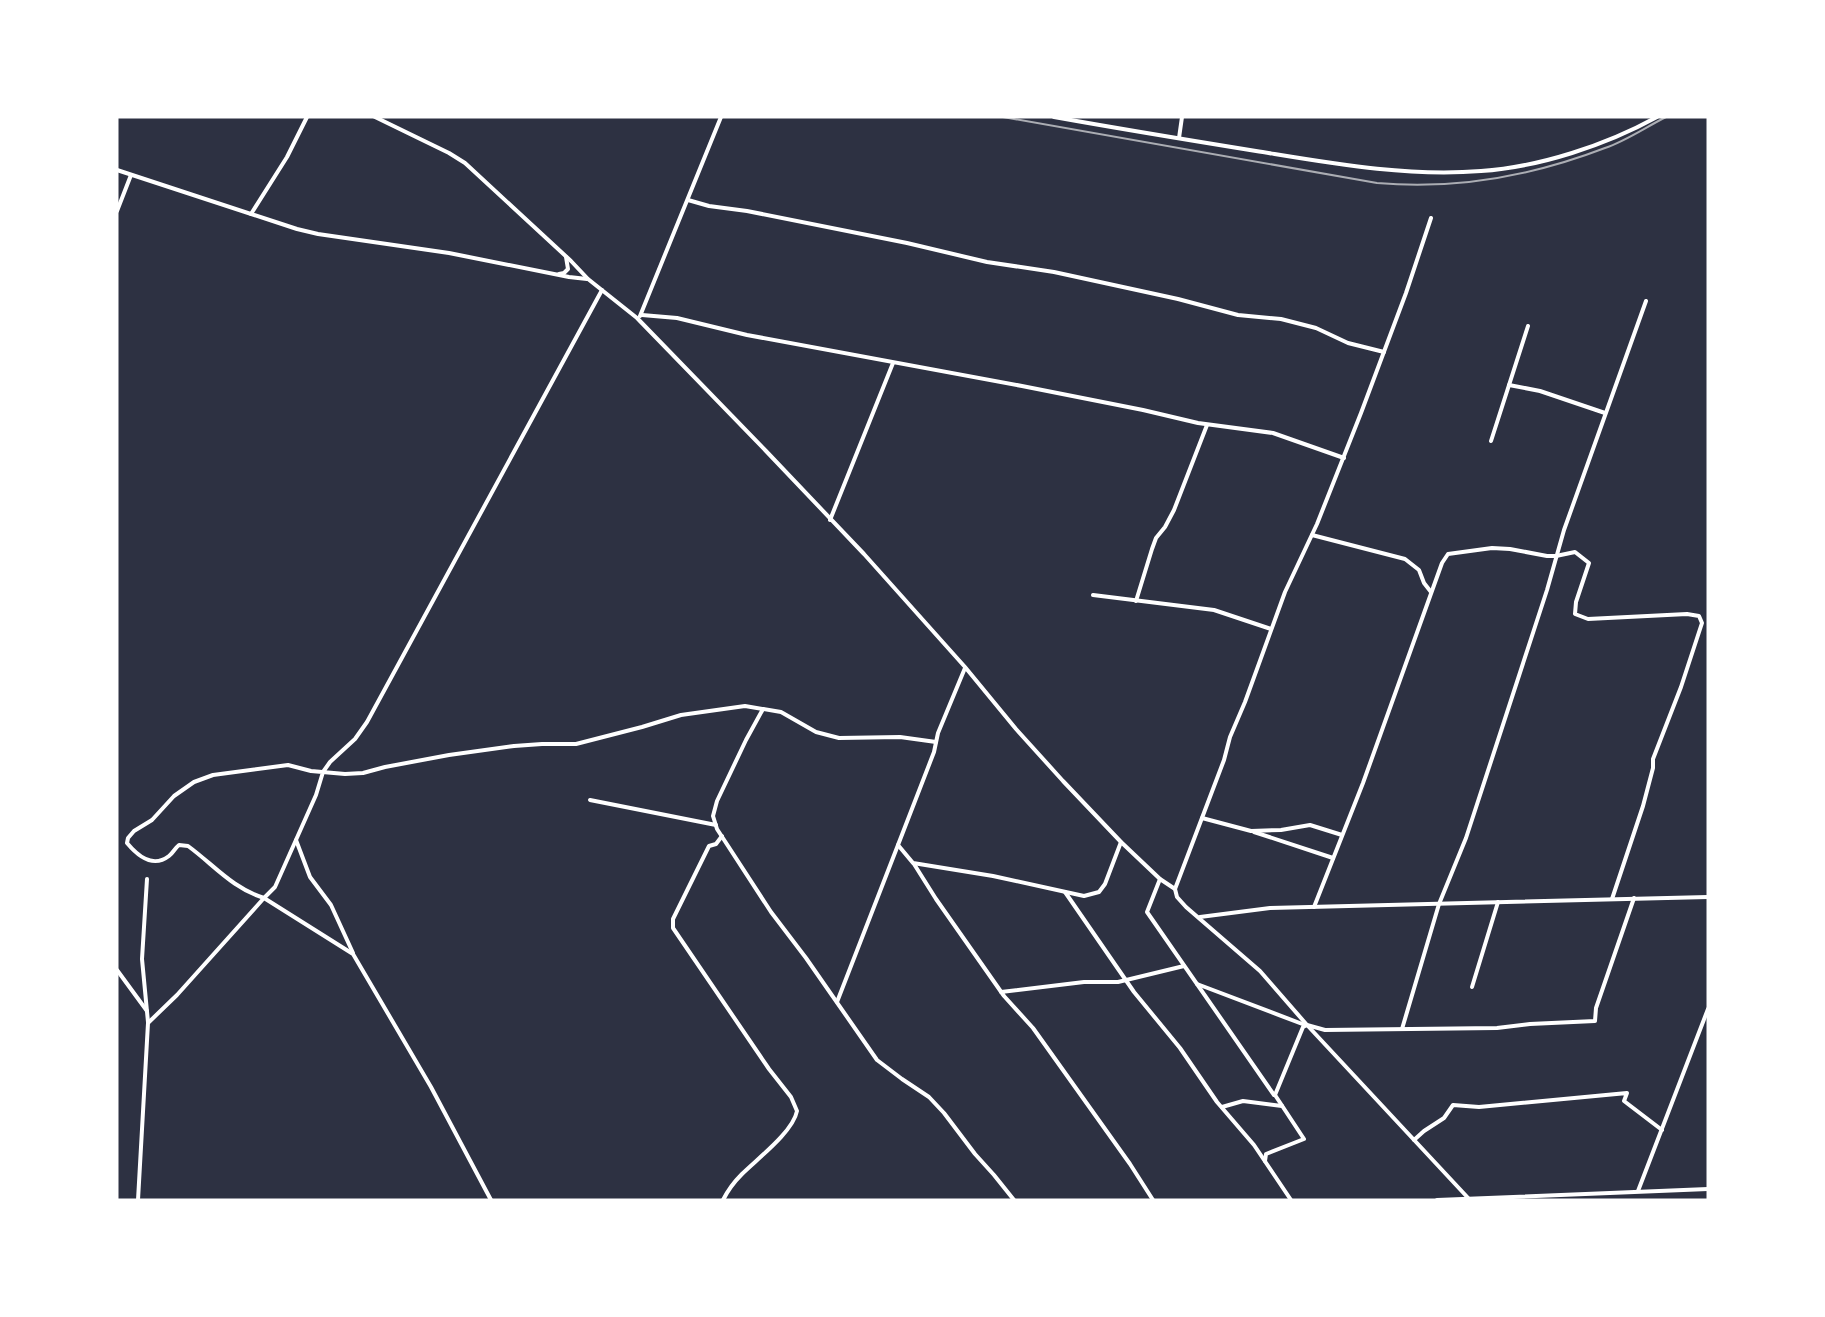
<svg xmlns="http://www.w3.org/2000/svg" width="1825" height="1317" font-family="'Sofia Sans Condensed',sans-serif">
  <rect width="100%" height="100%" fill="#2d3142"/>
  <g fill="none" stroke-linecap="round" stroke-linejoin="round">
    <g stroke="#fff" stroke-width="4">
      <path d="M375,117L449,153L465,163L571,261L588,279L637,318L766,451L864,554L965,667L1016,729L1063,781L1121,842L1160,879L1175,889L1177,897L1186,907L1260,971L1307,1025L1470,1200"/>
      <path d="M1054,117C1121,129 1188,140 1256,151C1330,163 1405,177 1481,171C1540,167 1606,145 1657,117"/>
      <path d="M1179,138L1182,117"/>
      <path d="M117,170L297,229L318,234L449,253L569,277L587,279"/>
      <path d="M688,200L709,206L747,211L907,243L987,262L1054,272L1178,299L1238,315L1281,319L1316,328L1348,343L1384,352"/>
      <path d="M117,211L131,175"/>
      <path d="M251,214L287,157L307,117"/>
      <path d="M559,274L564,273L568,269L566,257"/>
      <path d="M602,290L367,722L355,739L330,762L323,772L316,795L275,887L264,898C232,888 214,865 188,846L179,845C175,848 173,853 169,856C152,869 137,855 127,843L128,838L134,831L152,820L174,796L194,782L213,775L288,765L311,771L345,774L363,773L385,767L449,755L514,746L542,744H576L642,727L681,715L745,706L781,712L816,732L839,738L900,737L936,742"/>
      <path d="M642,315L677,318L747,335L1022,386L1143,410L1198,423L1273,433L1344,458"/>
      <path d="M640,316L721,117"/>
      <path d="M1509,385L1540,391L1605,413"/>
      <path d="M1491,441L1528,326"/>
      <path d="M830,520L893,363"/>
      <path d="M1312,535L1405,559L1419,570L1424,583L1431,592"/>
      <path d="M1093,595L1214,610L1271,629"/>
      <path d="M1136,601L1152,549L1156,538L1165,527L1174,510L1207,425"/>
      <path d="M965,668L938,733L934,752L898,845L913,863L993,876L1084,896L1099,892L1105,884L1121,842"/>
      <path d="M763,709L746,740L717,801L713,816L717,829L771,912L806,958L877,1060L902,1079L929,1097L944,1113L975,1154L994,1175L1014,1200"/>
      <path d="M590,800L716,825"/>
      <path d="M1202,818L1251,831L1281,830L1310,825L1342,835"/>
      <path d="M1254,832L1333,858"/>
      <path d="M722,836L716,844L709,846L673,919V928L769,1069L791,1097L797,1111C793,1132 757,1159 742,1174C734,1182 728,1190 723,1200"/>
      <path d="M296,840L310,877L331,905L353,953"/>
      <path d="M914,864L936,899L1004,996L1033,1028L1130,1164L1153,1200"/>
      <path d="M147,879L142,959L148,1022"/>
      <path d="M1160,879L1147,912L1274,1095"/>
      <path d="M1175,889L1224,760L1230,737L1245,702L1285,592L1317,524L1361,413L1406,293L1431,218"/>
      <path d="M1065,892L1134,992L1180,1048L1217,1102L1254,1145L1291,1200"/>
      <path d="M1314,907L1363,783L1442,563L1448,554L1492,548L1510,549L1547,556H1556L1575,552L1589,563L1576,602L1575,614L1588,619L1687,614L1699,616L1702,623L1681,687L1653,759V768L1643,806L1612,899"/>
      <path d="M1200,917L1270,908L1708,897"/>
      <path d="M117,970L147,1011"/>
      <path d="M1197,984L1305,1025"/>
      <path d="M1472,987L1498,902"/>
      <path d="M1001,992L1084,982H1118L1184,966"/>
      <path d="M837,1002L898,845"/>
      <path d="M1402,1029L1439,904L1466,838L1547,590L1564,530L1646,301"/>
      <path d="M1222,1107L1243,1101L1282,1106"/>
      <path d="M1414,1140L1424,1131L1444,1118L1453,1105L1479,1107L1627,1093L1624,1101L1662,1130"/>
      <path d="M1265,1161L1266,1154L1304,1139L1275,1095L1303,1027L1307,1025L1325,1030L1497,1028L1530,1024L1595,1021L1596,1008L1634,898"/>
      <path d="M1638,1191L1708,1009"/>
      <path d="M138,1200L148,1023L177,995L264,898L353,954L431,1087L491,1200"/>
      <path d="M1437,1200L1708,1189"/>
    </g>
    <path stroke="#abadb3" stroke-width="2" d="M1003,117L1377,183C1455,190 1532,176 1605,148C1626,141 1646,127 1666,117"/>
  </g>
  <rect width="1825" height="1317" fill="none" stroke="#ffffff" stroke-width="237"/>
</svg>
